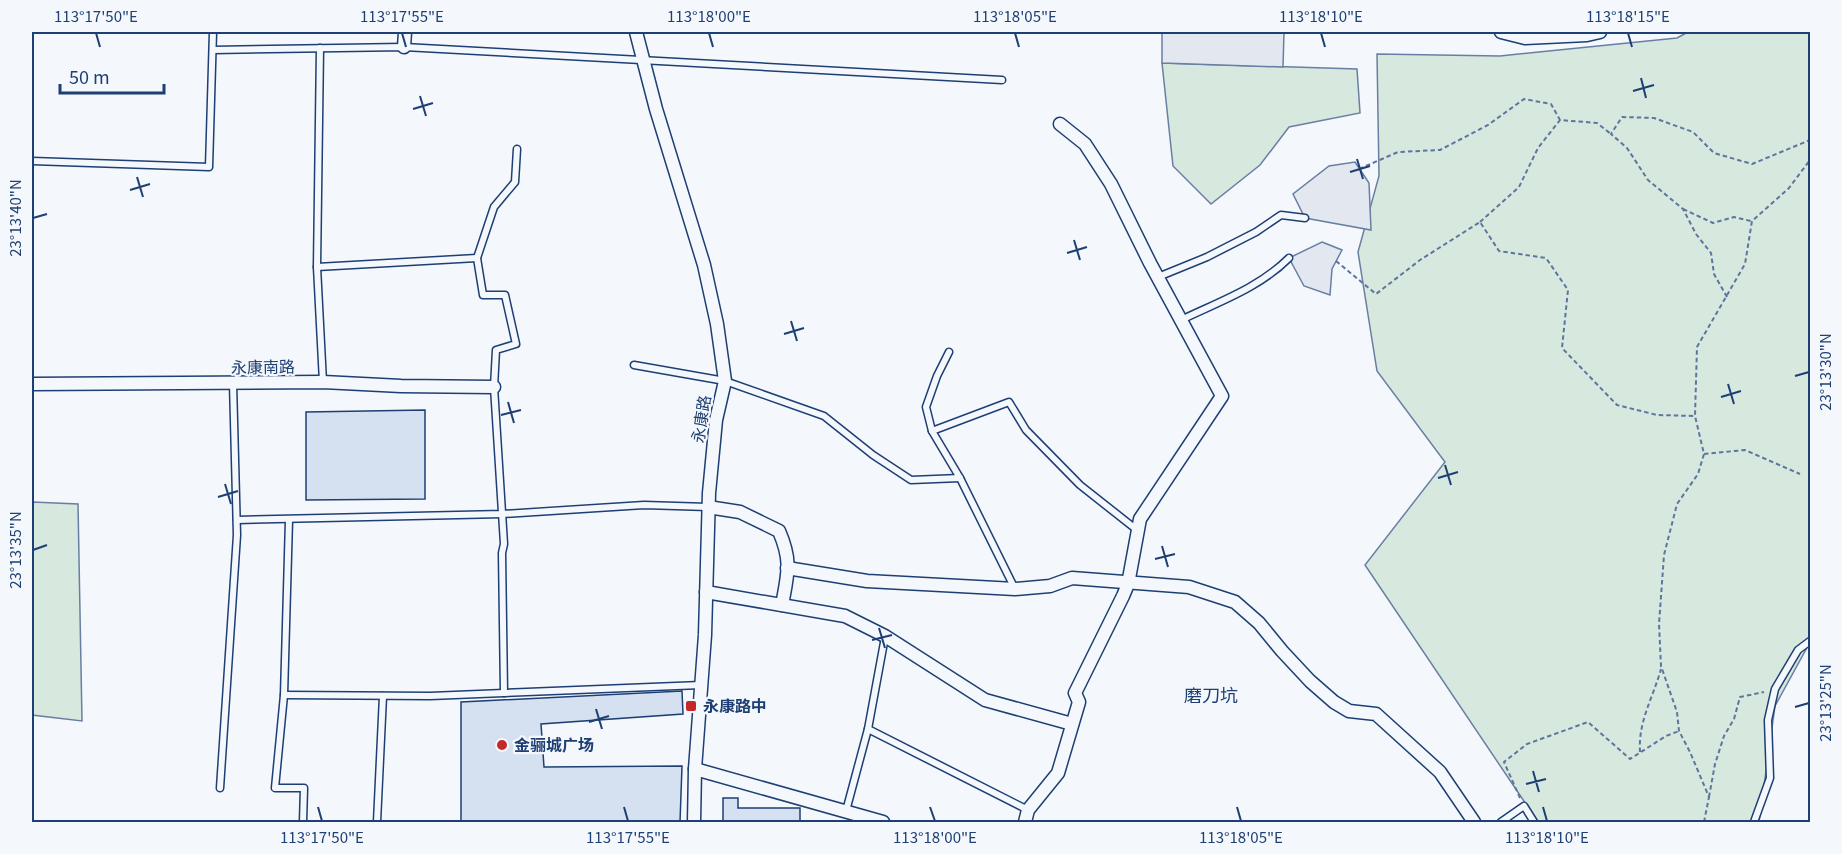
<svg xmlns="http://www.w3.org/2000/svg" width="1842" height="854" font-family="Georgia,'Noto Sans SC',serif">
  <rect width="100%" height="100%" fill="#f4f7fb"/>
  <g fill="#d7e8df" stroke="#687fa3" stroke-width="1.5">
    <path d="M1688,32H1810V642L1775,706L1759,822H1538L1365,565L1445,462L1377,371L1358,252L1379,176L1377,54L1500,56L1677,38Z"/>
    <path d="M1162,63L1357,69L1360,113L1289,127L1260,165L1211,204L1173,166Z"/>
    <path d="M32,502L78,504L82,721L32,715Z"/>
  </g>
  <g fill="#e3e8f0" stroke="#687fa3" stroke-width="1.5">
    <path d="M1162,32H1284L1283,67L1162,63Z"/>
    <path d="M1355,162L1369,183L1371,230L1305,218L1293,194L1329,166Z"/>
    <path d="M1322,242L1342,250L1332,269L1330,295L1304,286L1289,258Z"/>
  </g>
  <g fill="#d5e0f0" stroke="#1d3f73" stroke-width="1.5">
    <path d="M425,410V499L306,500V412Z"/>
    <path d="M682,691L683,714L541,724L544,767L682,766L680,822H461V702Z"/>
    <path d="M723,798H738V808H800V822H723Z"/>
  </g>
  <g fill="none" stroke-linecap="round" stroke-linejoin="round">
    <g stroke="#1d3f73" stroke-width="9">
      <g id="lane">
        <path d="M320,48L317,267L323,382"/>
        <path d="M213,50L404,47L1002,80"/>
        <path d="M32,161L209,167L213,32"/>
        <path d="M317,267L477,258"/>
        <path d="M1158,277L1207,257L1256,232L1281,215L1305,218"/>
        <path d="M1181,320C1218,302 1259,288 1289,258"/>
        <path d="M949,352L937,376L926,407L932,431L960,478L1015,589"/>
        <path d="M634,365L725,381L824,416L873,455L911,480L960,478"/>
        <path d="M932,431L1009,402L1026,430L1080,485L1137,530"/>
        <path d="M237,520L503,514L644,505L708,507"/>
        <path d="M289,520L284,695L275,788H304L303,822"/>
        <path d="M504,693L502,553L504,544L494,387L496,350L516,344L505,295H483L477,258L494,207L515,182L517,149"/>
        <path d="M284,695L430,696L701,685"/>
        <path d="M868,729L1028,810"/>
        <path d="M220,788L237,535L233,383"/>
        <path d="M846,811L868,729L885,637"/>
        <path d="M377,822L383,696"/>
        <path d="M1501,822L1524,806L1534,822"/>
        <path d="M1754,822L1770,778L1768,720L1775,689L1798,650L1810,641"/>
      </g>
    </g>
    <g stroke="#1d3f73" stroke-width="15">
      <g id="street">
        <path d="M636,32L656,109L704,265L717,324L725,381L716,420L709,493L705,635L695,769L694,822"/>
        <path d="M1501,32L1525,38L1587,35L1600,32"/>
        <path d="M404,47L405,32"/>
        <path d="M32,384L323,382L401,386L494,387"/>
        <path d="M708,507L740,512L779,531C792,561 788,573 782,605"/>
        <path d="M787,568L867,581L1015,589L1050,586L1072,578L1189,587L1235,602L1259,623L1282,651L1310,681L1334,702L1349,711L1376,714L1440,772L1474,822"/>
        <path d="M706,592L845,616L885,636L985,700L1072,724"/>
        <path d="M695,769L883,822"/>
        <path d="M1025,822L1028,810L1058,773L1079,702L1075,693L1123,596L1128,584L1140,519L1222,396L1150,263L1111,184L1085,144L1060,124"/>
      </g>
    </g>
    <g stroke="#5e769c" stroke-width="2" stroke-dasharray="4.5 3" stroke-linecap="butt">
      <path d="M1359,169L1398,152L1440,150L1488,125L1524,99L1551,104L1560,120L1597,123L1611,134"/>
      <path d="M1683,209L1713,223L1734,217L1751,221"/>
      <path d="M1480,222L1519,187L1538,148L1560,120"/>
      <path d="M1336,261L1376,294L1420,260L1480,222L1499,251L1546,258L1568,290L1562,348L1617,405L1657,415L1695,416"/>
      <path d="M1727,297L1714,274L1711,253L1696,234L1683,209L1648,180L1627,148L1611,134L1622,117L1654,118L1693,132L1714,153L1752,164L1810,140"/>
      <path d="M1704,454L1745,450L1800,474"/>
      <path d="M1640,752C1638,721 1653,698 1661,669"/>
      <path d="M1709,797L1715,764L1724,736L1734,719L1740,697L1764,692"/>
      <path d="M1520,798L1504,762L1527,744L1588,722L1630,759L1666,736L1679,731"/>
      <path d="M1704,822L1709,797L1690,752L1679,731L1677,712L1661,666L1659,624L1664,555L1677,504L1698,474L1704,454L1695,416L1697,347L1745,264L1752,221L1789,188L1810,160"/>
    </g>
    <use href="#lane" stroke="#f4f7fb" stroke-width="6"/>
    <use href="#street" stroke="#f4f7fb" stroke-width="12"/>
  </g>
  <path fill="none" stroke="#1d3f73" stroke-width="2" d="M96,33L100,47M402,33L406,47M709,33L713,47M1015,33L1019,47M1321,33L1325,47M1628,33L1632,47M1641,78L1646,98M1633,91L1654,85M420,96L426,116M413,109L433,103M1357,159L1363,179M1350,172L1370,166M137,177L143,197M130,190L150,184M33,218L47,214M1074,240L1080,260M1067,253L1087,247M791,321L797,341M784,334L804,328M1795,376L1809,372M1728,384L1734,404M1721,397L1741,391M508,402L514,423M501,415L521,410M1445,465L1451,485M1438,478L1458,472M225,484L231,504M218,497L238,491M1162,546L1168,567M33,550L47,545M1155,559L1175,554M879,628L885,648M872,640L892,635M1795,707L1809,703M596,709L602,729M589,722L609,716M1533,771L1539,792M1526,784L1546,779M318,807L322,821M624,807L628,821M930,807L935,821M1237,807L1241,821M1543,807L1547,821"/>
  <g fill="#c62828" stroke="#f4f7fb" stroke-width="2">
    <rect x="685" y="700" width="12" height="12" rx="3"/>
    <circle cx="502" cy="745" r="6"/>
  </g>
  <g text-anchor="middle" stroke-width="4.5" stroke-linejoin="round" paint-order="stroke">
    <g font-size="16" fill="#1d3f73" stroke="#f4f7fb">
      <text transform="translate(263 367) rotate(-1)" y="6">永康南路</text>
      <text transform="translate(701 419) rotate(-81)" y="6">永康路</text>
    </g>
    <g font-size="16" font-weight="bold" fill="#1d3f73" stroke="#f4f7fb" text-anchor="start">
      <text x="703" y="712">永康路中</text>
      <text x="514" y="751">金骊城广场</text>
    </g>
    <g font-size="18" fill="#1d3f73" stroke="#f4f7fb">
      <text x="1211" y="702">磨刀坑</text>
    </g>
  </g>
  <rect width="1842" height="854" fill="none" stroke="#f4f7fb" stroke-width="66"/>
  <path d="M60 84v9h104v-9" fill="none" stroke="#1d3f73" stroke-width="3"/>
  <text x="69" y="84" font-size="18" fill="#1d3f73" stroke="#f4f7fb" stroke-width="4.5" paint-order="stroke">50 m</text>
  <rect x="33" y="33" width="1776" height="788" fill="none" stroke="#1d3f73" stroke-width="2"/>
  <g font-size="15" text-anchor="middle" fill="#1d3f73">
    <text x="96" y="22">113°17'50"E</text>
    <text x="402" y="22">113°17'55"E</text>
    <text x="709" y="22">113°18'00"E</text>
    <text x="1015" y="22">113°18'05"E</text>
    <text x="1321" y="22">113°18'10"E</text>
    <text x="1628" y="22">113°18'15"E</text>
    <text transform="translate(16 218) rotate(-90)" y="5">23°13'40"N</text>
    <text transform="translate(1826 372) rotate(-90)" y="5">23°13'30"N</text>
    <text transform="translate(16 550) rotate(-90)" y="5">23°13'35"N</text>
    <text transform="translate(1826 703) rotate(-90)" y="5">23°13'25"N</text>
    <text x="322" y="843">113°17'50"E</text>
    <text x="628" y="843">113°17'55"E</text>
    <text x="935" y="843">113°18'00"E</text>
    <text x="1241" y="843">113°18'05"E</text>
    <text x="1547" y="843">113°18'10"E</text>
  </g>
</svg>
